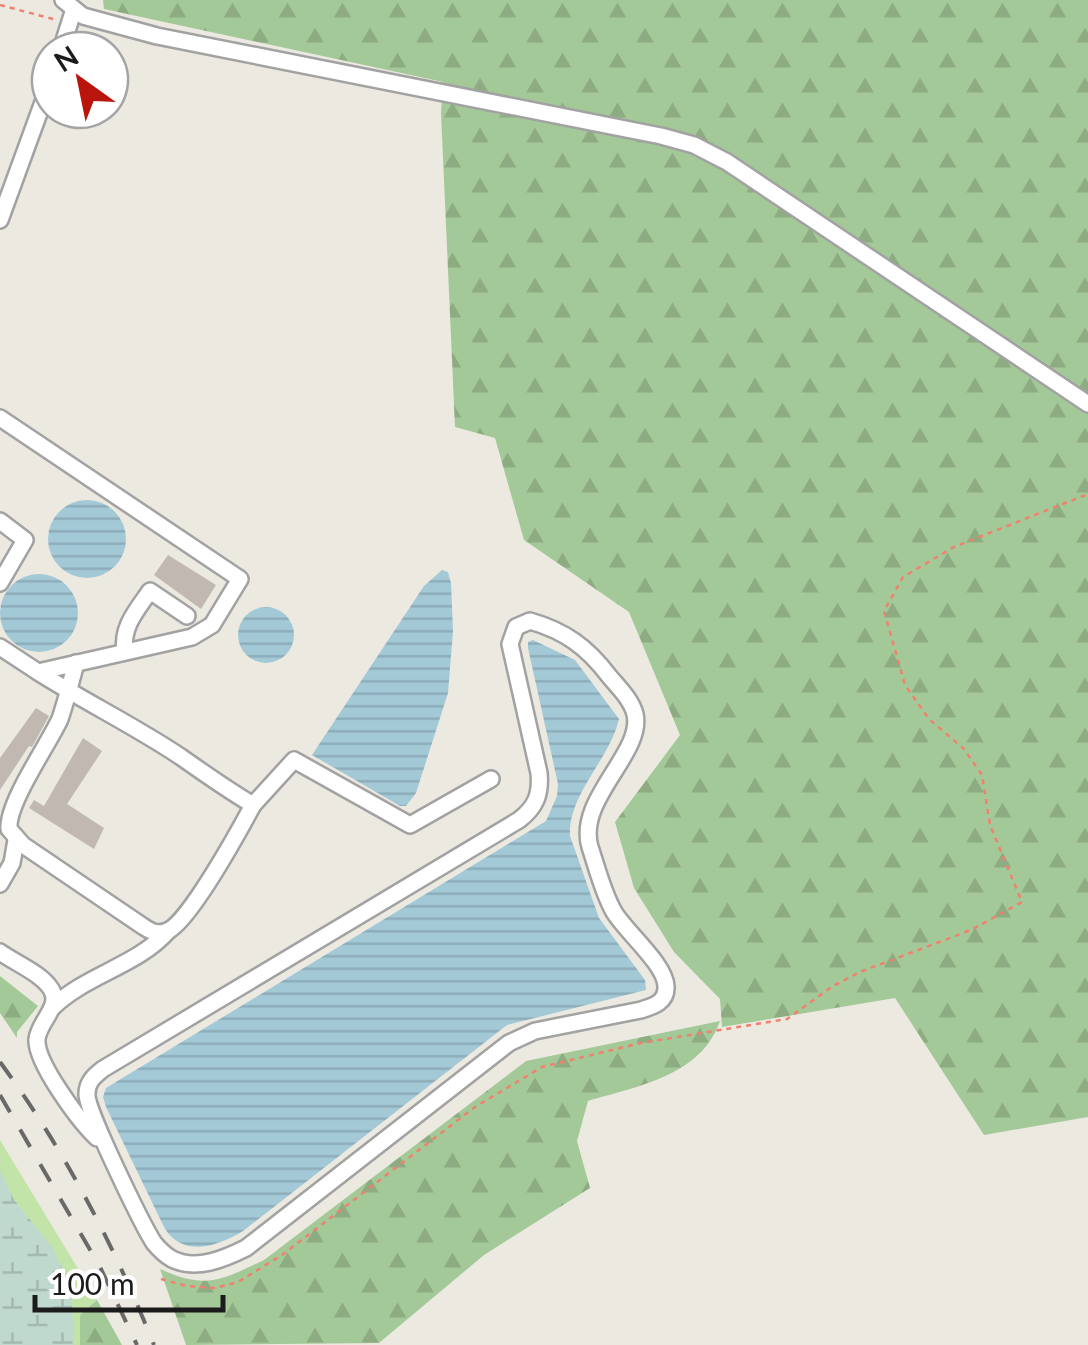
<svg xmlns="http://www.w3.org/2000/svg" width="1088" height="1345" font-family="Lato,sans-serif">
  <defs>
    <pattern id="forest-firs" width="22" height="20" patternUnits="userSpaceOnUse" patternTransform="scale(2.5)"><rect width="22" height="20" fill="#a4c998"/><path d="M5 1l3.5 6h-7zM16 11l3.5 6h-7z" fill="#8dac82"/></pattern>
    <pattern id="wetland-marsh" width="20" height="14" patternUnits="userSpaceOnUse" patternTransform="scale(2.5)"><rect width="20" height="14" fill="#bfd9ce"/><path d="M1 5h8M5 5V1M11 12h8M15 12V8" fill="none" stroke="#a4bab0"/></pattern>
    <pattern id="water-rules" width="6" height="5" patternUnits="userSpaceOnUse" patternTransform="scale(2.5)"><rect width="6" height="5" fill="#a3c9d7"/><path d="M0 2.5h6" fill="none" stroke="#8cacb8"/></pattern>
  </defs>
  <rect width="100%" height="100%" fill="#ece9e1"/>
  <path fill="#c3e4a9" d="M0,1140L97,1300L80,1315V1345H0Z"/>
  <g fill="url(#forest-firs)">
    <path d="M103,0H1088V1117L984,1135L895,998L722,1027L720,999L674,952L634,888L615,822L680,735L629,612L524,540L495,438L455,427L441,113L443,82L104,9Z"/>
    <path d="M0,976L38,1006L17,1032V1038L0,1013Z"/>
    <path d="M720,1021C701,1076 638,1086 588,1101L577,1141L590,1188L484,1255L379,1343L186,1345L160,1269C206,1290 222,1280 264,1260L526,1061Z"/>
    <path d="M97,1300L122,1345H80V1315Z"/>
  </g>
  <path fill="url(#wetland-marsh)" d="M0,1170L13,1198L53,1249L71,1285L74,1345H0Z"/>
  <g fill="url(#water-rules)">
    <circle cx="87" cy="539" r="39"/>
    <path d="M442,570L448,572L451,583L453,631L448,693L416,793L406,806H400L312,755L424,586Z"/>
    <circle cx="39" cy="613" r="39"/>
    <circle cx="266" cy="635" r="28"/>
    <path d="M533,640L575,660L619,719C610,759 568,794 570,836L599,918L645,980L646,990L507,1025L243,1231C217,1247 182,1258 164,1227L106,1107L103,1097L106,1088L546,821L557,796L558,784L528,648V642Z"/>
  </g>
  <g fill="#c0b8b1">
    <path d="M168,555L216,585L201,609L154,575Z"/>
    <path d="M36,708L49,716L32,747L29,746L0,790V758Z"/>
    <path d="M83,738L102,751L67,804L104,828L94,849L29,808L34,800L44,806Z"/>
  </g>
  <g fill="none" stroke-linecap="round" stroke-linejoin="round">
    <g stroke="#a2a2a2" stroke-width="20">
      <g id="minor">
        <path d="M63,0L83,16L157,36L661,136L694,145L727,162L1088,404"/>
        <path d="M61,50L73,12"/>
        <path d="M0,220L50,83"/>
        <path d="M0,418L240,579L212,625L192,637L38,672L0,647"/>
        <path d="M0,521L25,540L0,583"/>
        <path d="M530,621C565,631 587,647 609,676C618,687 631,699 635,714C644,753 576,799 590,847C597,868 603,893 614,912C626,932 665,964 666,986C667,1002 654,1006 641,1010L535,1031L509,1043L246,1248C224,1259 196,1271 172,1259C165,1255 159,1249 154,1243C143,1226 86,1110 87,1094C87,1082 94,1076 103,1069L519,820C536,807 541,794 539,773L510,644L516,627Z"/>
        <path d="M125,651C121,627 137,610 150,591L187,616"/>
        <path d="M38,672C85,702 135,726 181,757C205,774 228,790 253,805C240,829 188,924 167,931C158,935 152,932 144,927L23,845L9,829C7,803 48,745 60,719C66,701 71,682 76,663"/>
        <path d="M253,805L294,760L410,825L491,779"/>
        <path d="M0,884L12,863L16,840"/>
        <path d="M0,952C15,963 41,973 51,989C62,1006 39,1021 37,1039C35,1062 80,1122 97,1138"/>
        <path d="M52,1008C85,975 137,966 168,931"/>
      </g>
    </g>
    <g stroke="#f0816e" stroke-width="2.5" stroke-dasharray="5 5" stroke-linecap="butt">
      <path d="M0,5L57,20"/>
      <path d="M161,1279L187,1286L215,1288L238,1282L282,1255L475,1107L542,1067L641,1043L787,1019L833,986L860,972L971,930L1022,902L990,825L982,775L964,749L929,719L905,685L884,611L903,577L954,547L1088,494"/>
    </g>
    <use href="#minor" stroke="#fff" stroke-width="15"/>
    <g stroke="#696969" stroke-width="4" stroke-dasharray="20 20" stroke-linecap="butt">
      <path d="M0,1062C64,1149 114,1245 154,1345"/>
      <path d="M0,1095L100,1267L137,1345"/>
    </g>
  </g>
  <g transform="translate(80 80) rotate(327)"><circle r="48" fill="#ffffff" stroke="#a4a4a4" stroke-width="2.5"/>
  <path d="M0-8L18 38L0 25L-18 38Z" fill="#b9150c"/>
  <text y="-15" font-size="28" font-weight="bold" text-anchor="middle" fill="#1b1b1b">N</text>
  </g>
  <path d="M35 1295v15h188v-15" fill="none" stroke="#1b1b1b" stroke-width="5"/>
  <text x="50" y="1295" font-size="30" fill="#1b1b1b" stroke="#ffffff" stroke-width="8" paint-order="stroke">100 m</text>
</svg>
